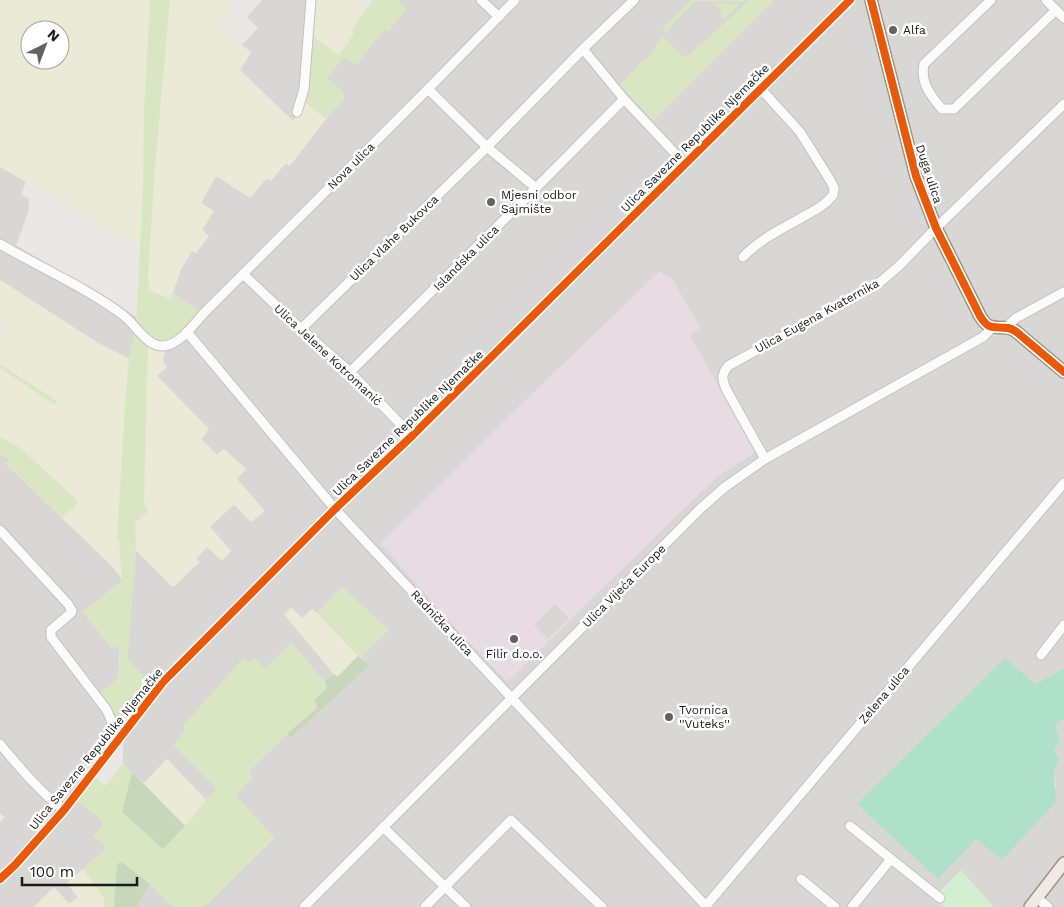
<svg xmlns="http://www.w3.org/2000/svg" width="1064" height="907" font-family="'Work Sans',sans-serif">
  <rect width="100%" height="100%" fill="#eae7e4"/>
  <g fill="#d9d7d5" fill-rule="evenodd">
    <path d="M262,0H311L304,89L294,122L240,70L251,52L242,45L258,28L247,17Z"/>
    <path d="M397,0H1064V668L1036,684L1005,658L976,839L1056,786L1054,773L1059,758L1054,749L1060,743L1055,725L1064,719V907H204L274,838L234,796L252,778L248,772L287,734L291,738L370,665L361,657L388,630L342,587L317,613L312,609L302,618L284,614L334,674L325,682L291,643L265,669L186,730L174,745L217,789L206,800L167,759L144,783L123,764V743L132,729L161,693L127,660L136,550L173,587L199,562L196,559L207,547L231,551L210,527L234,504L251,522L237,479L246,469L224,449L217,455L201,439L209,429L157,376L165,353L164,349L192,333L206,319L201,313L172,293L181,269L192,251L209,236L201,230V203L216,176L267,178L271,181L286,163L290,165L322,124L345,97L340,89L326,78L344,57L356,65L384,29L387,31L406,9ZM659,272L672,279L700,328L689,335L756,451L715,478L507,681L455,627L381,543Z"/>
    <path d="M0,167L26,182L21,194L29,199L28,213L16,245L136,317V327L129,359L98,343L0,280Z"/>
    <path d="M0,454L10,459L6,464L113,567L121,578L122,581L83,612L112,648L119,644V669L117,678L110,687L104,689L110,716V737L107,743L85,769L96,778L78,801L104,822L103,843L106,849L68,882L78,897L69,904L54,887L34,907H0V822L5,817L0,813Z"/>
    <path d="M150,884L173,907H137Z"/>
  </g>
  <path fill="#e8dce3" d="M659,272L672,279L700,328L689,335L756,451L715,478L508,681L455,627L381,544L506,419Z"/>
  <g fill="#ebead7" fill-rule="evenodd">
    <path d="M0,0H150L144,112L143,185L140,245L100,226L95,222L0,166ZM30,30H60V60H30Z"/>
    <path d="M170,0H234L220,32L251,52L240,70L293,122L301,99L326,119L290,166L285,163L271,181L267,178L250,198L216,176L201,203L214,211L202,230L209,236L196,253L192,251L181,269L171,299L149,290L148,275L155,167Z"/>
    <path d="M311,0H353L367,9L351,31L354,34L339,55L308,33Z"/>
    <path d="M0,280L98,343L129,359L126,391L117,536L119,540L121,578L113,567L62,518L78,502L20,448L0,437V368L55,405L57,401L0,364V327L4,321L0,319Z"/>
    <path d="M147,346L165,353L162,359L167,367L157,376L209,429L201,439L217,455L224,449L246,469L237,479L265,511L251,522L234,504L210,527L231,551L222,561L207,547L196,559L200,562L173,587L136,550L135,523L148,511L144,503Z"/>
    <path d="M291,607L302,618L312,609L330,626L358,656L337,677L334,674L284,614Z"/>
    <path d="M167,759L206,800L185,826L144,783Z"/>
    <path d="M83,869L104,899V907H34L54,887L69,904L78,898L67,883Z"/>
  </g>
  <g fill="#d8e7c2">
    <path d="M150,0H170L155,167L148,275L149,290L170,299L172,293L201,313C192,322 176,342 164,342C159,343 153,341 148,340L144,503L148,511L135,523L136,550L127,660L155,686L120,727H117L98,695C104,689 113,685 117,678C121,670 119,653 119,644L112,648L83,612L122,581L119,540L117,537L126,391L129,359L136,327L143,185L144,112Z"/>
    <path d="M373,0H397L407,9L388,32L384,29L356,65L344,57L327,78L340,89L345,97L326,119L301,99L308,33L339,55L354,34L351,31Z"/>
    <path d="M691,0H746L743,2L696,1L665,33L662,30Z"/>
    <path d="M749,0H774L653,121L620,85L642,61L643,62L656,48L654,46L663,37L685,58L698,46L703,43Z"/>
    <path d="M715,3L738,4L739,5L723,20L721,11Z"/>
    <path d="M0,364L57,401L55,405L0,368Z"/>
    <path d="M0,437L20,448L79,502L62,518L6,463L9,459L0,454Z"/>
    <path d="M342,587L388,629L361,657L358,656L317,613Z"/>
    <path d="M291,643L325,682L328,686L314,701L317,706L316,709L270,750L248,772L252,778L235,795L274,837L204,907H173L150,884L123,863L117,865L114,907H104V898L83,869L106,849L103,843L93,837L104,822L78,801L96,778L105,786L123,764L132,772L122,812L141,829L151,837L185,826L206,800L217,789L174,745L186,730L183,726L243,658L249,663L255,658L265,669Z"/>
  </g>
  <g fill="#c6d8b9">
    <path d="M358,656L370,665L291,738L287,734L316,709L317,706L314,701L327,687L325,682L334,674L337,677Z"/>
    <path d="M132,772L185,826L163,849L122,812Z"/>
    <path d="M120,862L123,863L150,884L137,907H114L117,865Z"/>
  </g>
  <path fill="#d1f0d0" d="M961,870L994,907H943L933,898Z"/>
  <path fill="#afe0ca" d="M1005,658L1036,684L1064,668V719L1055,725L1060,743L1054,749L1059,758L1054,773L1056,802L1002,860L976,839L938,879L857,804Z"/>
  <g fill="#d8d7d5">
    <path d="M630,22L657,48L643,62L616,36Z"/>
    <path d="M555,604L569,618L548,639L534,625Z"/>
  </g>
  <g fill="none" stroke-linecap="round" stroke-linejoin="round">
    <g stroke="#c2c1c0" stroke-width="11">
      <g id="minor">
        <path d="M481,0L499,17"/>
        <path d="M991,0L924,64C920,83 931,96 942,109H954L1056,10"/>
        <path d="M1046,0L1064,18"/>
        <path d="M583,49L624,99L685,164"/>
        <path d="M428,89L487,147L536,188"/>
        <path d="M297,112L304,89L311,0"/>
        <path d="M0,244C41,268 85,287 123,315C134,323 146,345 161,346C177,347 193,326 203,314L428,89L515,0"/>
        <path d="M743,257C760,239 780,230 801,218C813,211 825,206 833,195L834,188L830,180L800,132L761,89"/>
        <path d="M243,274L301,329L350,372L412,436"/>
        <path d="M1006,328L1016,318L1064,292"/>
        <path d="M301,329L487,147L583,49L634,0"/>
        <path d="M187,332L335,509L706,906"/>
        <path d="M350,372L536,188L624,99"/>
        <path d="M765,459L726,389C722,379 721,375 728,366L879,283L899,266L936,228L1064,104"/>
        <path d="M0,530L68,604L72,611L71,613L51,630V637L106,709C112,719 112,729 122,736"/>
        <path d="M1041,655L1064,625"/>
        <path d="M0,744C20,768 39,791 64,810"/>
        <path d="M850,826L891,859"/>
        <path d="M383,827L466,907"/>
        <path d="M0,879L15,865L64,810L163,682L335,509L412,436L850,0"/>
        <path d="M801,879L835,907"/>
        <path d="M1037,898L1048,907"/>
        <path d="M304,907L700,509L725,487L765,459L983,337L992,328"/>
        <path d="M425,907L511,820L602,907"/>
        <path d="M705,907L1064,483"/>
        <path d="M852,907L891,859L940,898"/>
      </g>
    </g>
    <g stroke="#9f9381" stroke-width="14">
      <g id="major">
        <path d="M871,0L916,176L936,228L980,316C989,331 994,326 1008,328C1013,329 1016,331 1019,334L1064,372"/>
        <path d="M1030,907L1064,863"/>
      </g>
    </g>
    <use href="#minor" stroke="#fcfbfb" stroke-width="9"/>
    <use href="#major" stroke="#efeae3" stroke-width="11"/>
    <g stroke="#fff" stroke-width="11">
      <g id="cycleway">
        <path d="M871,0L916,176L936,228L980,316C989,331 994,326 1008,328C1013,329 1016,331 1019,334L1064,372"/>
        <path d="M0,879L15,865L64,810L163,682L335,509L412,436L850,0"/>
      </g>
    </g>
    <use href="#cycleway" stroke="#e8590c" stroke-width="8"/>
  </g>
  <g fill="#636261" stroke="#fff" stroke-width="2">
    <circle cx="893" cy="30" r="5"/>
    <circle cx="491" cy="202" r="5"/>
    <circle cx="514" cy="639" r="5"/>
    <circle cx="669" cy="717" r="5"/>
  </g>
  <g text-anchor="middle" stroke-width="5" stroke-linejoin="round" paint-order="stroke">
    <g font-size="12" fill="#1b1b1b" stroke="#fff" text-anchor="start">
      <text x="903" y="34">Alfa</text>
      <text x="501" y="199">Mjesni odbor<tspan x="501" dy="14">Sajmište</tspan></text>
      <text x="514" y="658" text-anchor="middle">Filir d.o.o.</text>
      <text x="679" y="714">Tvornica<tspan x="679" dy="14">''Vuteks''</tspan></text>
    </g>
    <g font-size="12" fill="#1b1b1b" stroke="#fff">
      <text transform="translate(695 138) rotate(-45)" y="4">Ulica Savezne Republike Njemačke</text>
      <text transform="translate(351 166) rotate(-45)" y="4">Nova ulica</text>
      <text transform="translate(929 174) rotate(72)" y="4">Duga ulica</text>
      <text transform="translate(394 238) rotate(-44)" y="4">Ulica Vlahe Bukovca</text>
      <text transform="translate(466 258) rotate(-45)" y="4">Islandska ulica</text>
      <text transform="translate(817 316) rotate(-29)" y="4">Ulica Eugena Kvaternika</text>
      <text transform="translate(328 355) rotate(43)" y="4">Ulica Jelene Kotromanić</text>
      <text transform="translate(408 423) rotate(-44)" y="4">Ulica Savezne Republike Njemačke</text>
      <text transform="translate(624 586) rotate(-45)" y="4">Ulica Vijeća Europe</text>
      <text transform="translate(442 623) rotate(47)" y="4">Radnička ulica</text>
      <text transform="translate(884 695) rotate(-50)" y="4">Zelena ulica</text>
      <text transform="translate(96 749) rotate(-51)" y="4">Ulica Savezne Republike Njemačke</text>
    </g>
  </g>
  <g transform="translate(45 45) rotate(42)"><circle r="24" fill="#ffffff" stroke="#a4a4a4"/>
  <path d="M0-4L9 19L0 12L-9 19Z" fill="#636261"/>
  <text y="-8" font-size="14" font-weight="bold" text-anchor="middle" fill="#1b1b1b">N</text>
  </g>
  <path d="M22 877v8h115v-8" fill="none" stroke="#1b1b1b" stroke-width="2.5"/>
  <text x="30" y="877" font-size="15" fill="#1b1b1b" stroke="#ffffff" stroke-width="4" paint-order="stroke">100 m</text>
</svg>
